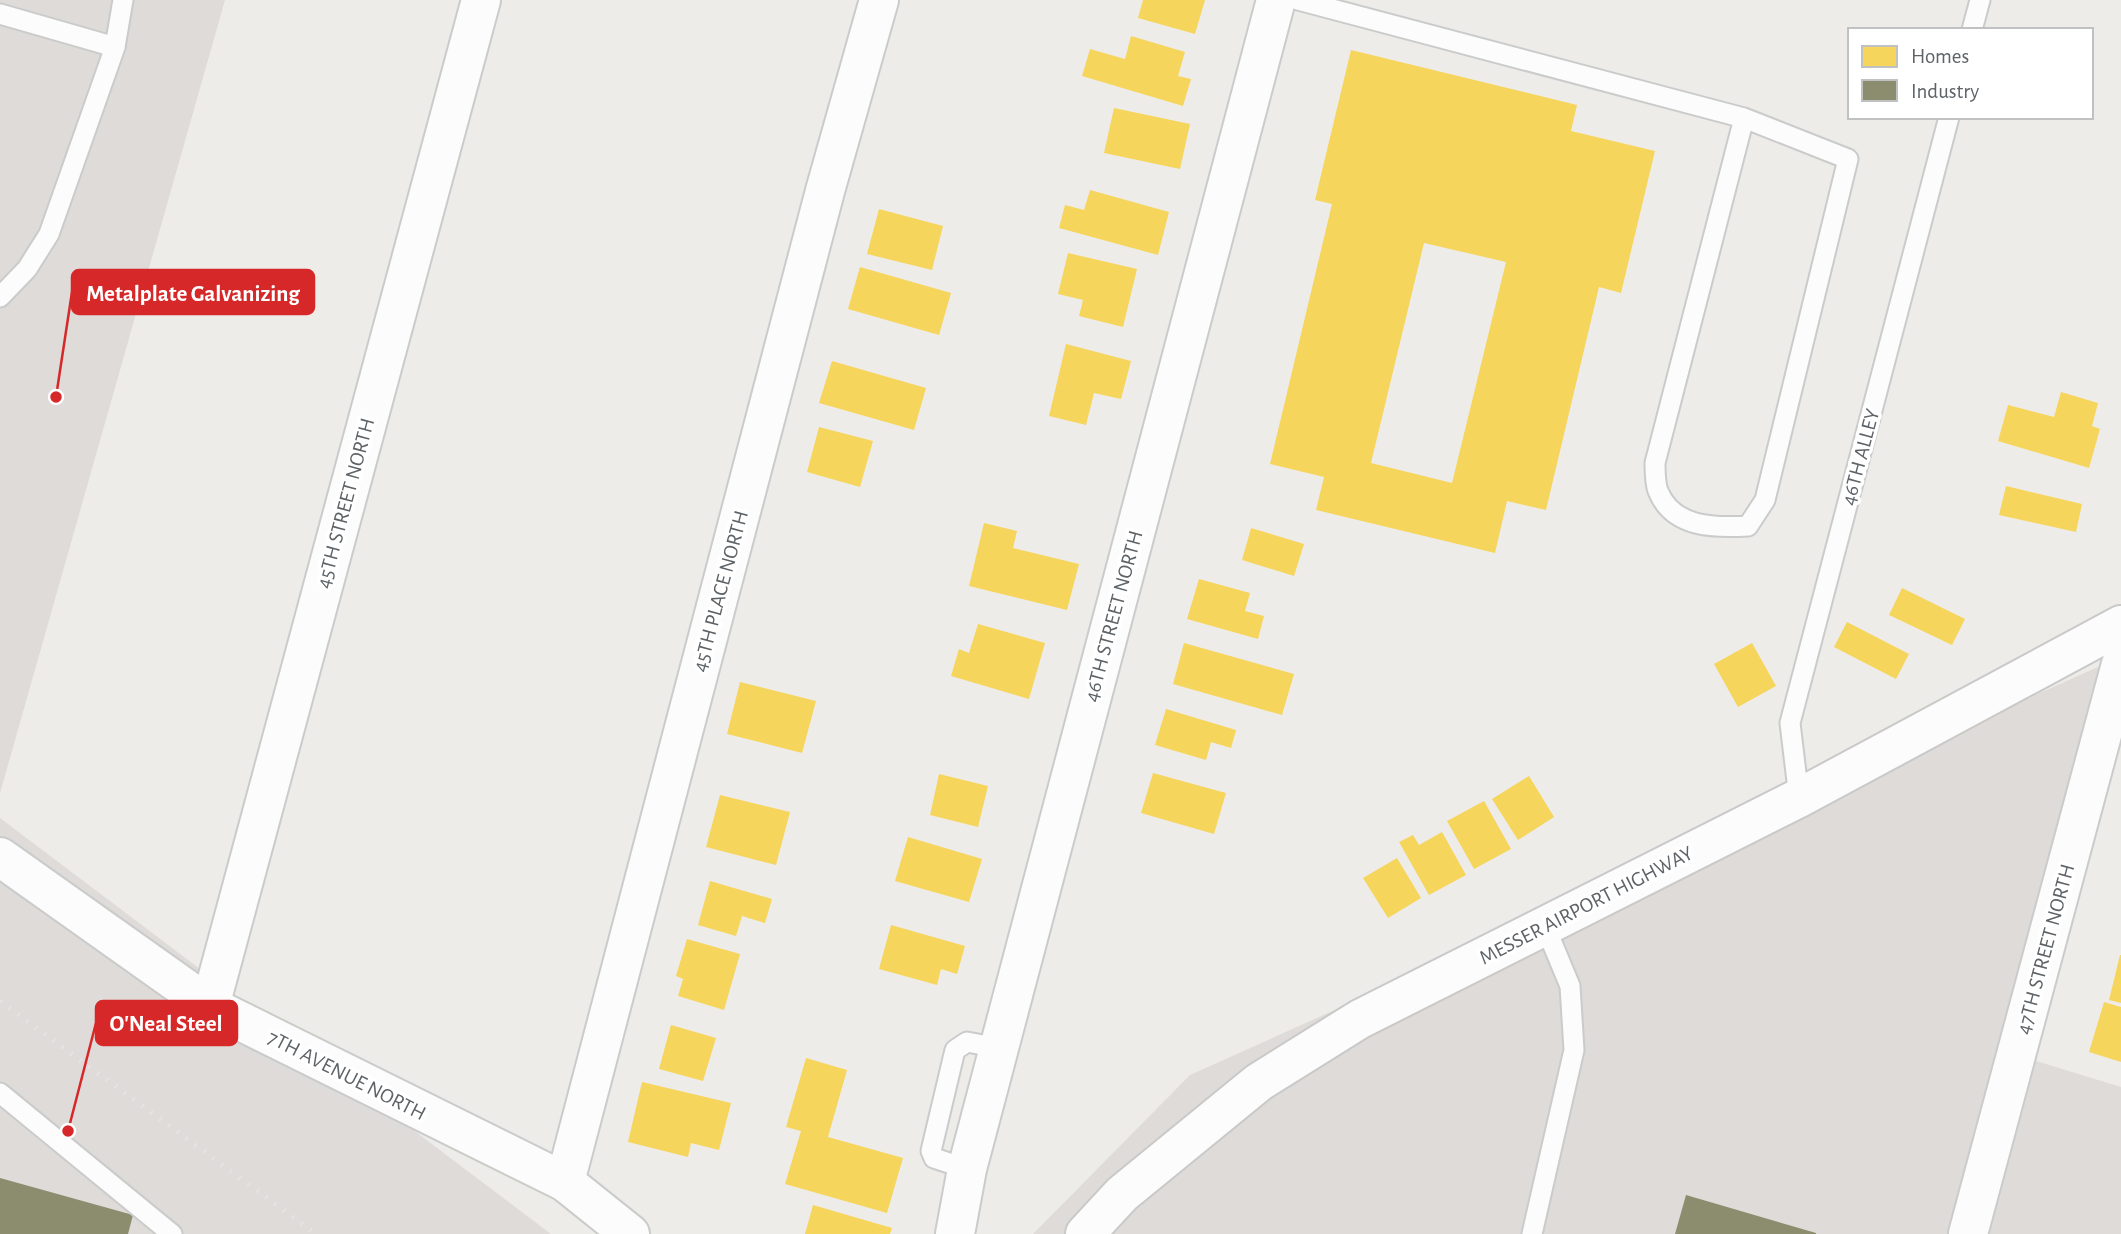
<svg xmlns="http://www.w3.org/2000/svg" width="2121" height="1234" font-family="'Alegreya Sans',sans-serif">
  <rect width="100%" height="100%" fill="#eeece9"/>
  <g fill="#dedbd9">
    <path d="M0,0H225L0,793Z"/>
    <path d="M2100,666L1997,1049L2121,1087V1234H1033L1190,1075Z"/>
    <path d="M0,818L551,1234H0Z"/>
  </g>
  <g fill="#f6d55c" fill-rule="evenodd">
    <path d="M1143,0H1205L1195,34L1138,18Z"/>
    <path d="M1131,36L1185,52L1178,76L1191,79L1183,106L1082,76L1090,49L1125,59Z"/>
    <path d="M1351,50L1577,105L1571,131L1655,151L1621,293L1599,287L1546,510L1507,501L1495,553L1316,510L1324,477L1270,464L1332,204L1315,200ZM1424,243L1506,262L1452,483L1371,463Z"/>
    <path d="M1114,108L1190,124L1180,169L1104,153Z"/>
    <path d="M1090,190L1169,212L1158,255L1059,228L1065,205L1084,210Z"/>
    <path d="M879,209L943,226L932,270L867,254Z"/>
    <path d="M1068,253L1137,269L1123,327L1079,316L1083,300L1058,294Z"/>
    <path d="M860,267L951,293L939,335L848,309Z"/>
    <path d="M1066,344L1131,361L1121,399L1094,393L1086,425L1049,416Z"/>
    <path d="M832,361L926,388L914,430L819,403Z"/>
    <path d="M2061,392L2098,403L2092,426L2100,429L2089,468L1998,441L2008,405L2054,417Z"/>
    <path d="M819,427L873,441L860,487L807,472Z"/>
    <path d="M2006,486L2082,504L2076,532L1999,515Z"/>
    <path d="M984,523L1017,531L1013,548L1079,564L1067,610L969,586Z"/>
    <path d="M1251,528L1304,544L1294,576L1242,560Z"/>
    <path d="M1199,579L1250,593L1245,611L1264,616L1258,639L1187,619Z"/>
    <path d="M1902,588L1965,619L1952,645L1889,615Z"/>
    <path d="M1847,622L1909,654L1896,679L1834,647Z"/>
    <path d="M978,624L1045,643L1029,699L951,676L959,649L969,653Z"/>
    <path d="M1184,643L1294,674L1282,715L1173,684Z"/>
    <path d="M1752,643L1776,686L1738,707L1714,664Z"/>
    <path d="M740,682L816,701L802,753L727,734Z"/>
    <path d="M1166,709L1236,730L1231,748L1211,742L1206,760L1155,745Z"/>
    <path d="M1153,773L1226,793L1214,834L1141,813Z"/>
    <path d="M939,774L988,786L978,827L930,815Z"/>
    <path d="M1529,776L1554,817L1518,840L1492,799Z"/>
    <path d="M720,795L790,812L776,865L706,847Z"/>
    <path d="M1484,801L1511,849L1474,869L1447,821Z"/>
    <path d="M1442,832L1466,875L1429,895L1399,842L1413,835L1419,845Z"/>
    <path d="M908,837L982,859L969,902L895,881Z"/>
    <path d="M1397,858L1421,898L1388,918L1363,878Z"/>
    <path d="M710,881L772,899L765,923L742,916L736,936L698,925Z"/>
    <path d="M891,925L965,946L957,974L941,969L937,985L879,969Z"/>
    <path d="M687,939L740,954L724,1010L678,996L683,979L676,976Z"/>
    <path d="M2120,955H2121V1003L2109,1000Z"/>
    <path d="M2104,1002L2121,1007V1062L2089,1052Z"/>
    <path d="M671,1025L716,1038L703,1081L659,1069Z"/>
    <path d="M806,1058L847,1070L828,1137L903,1158L887,1213L785,1184L801,1131L786,1127Z"/>
    <path d="M642,1082L731,1103L719,1150L691,1143L688,1157L628,1142Z"/>
    <path d="M813,1205L892,1228L890,1234H805Z"/>
  </g>
  <g fill="#8c8c6e">
    <path d="M0,1178L133,1215L128,1234H0Z"/>
    <path d="M1686,1195L1816,1233V1234H1675Z"/>
  </g>
  <g fill="none" stroke-linecap="round" stroke-linejoin="round">
    <g stroke="#cacbcb" stroke-width="23">
      <g id="lane">
        <path d="M1298,0L1744,118L1848,159L1765,500L1748,526C1714,528 1673,528 1658,491C1655,483 1655,472 1655,463L1744,118"/>
        <path d="M0,14L115,47"/>
        <path d="M1972,30L1980,0"/>
        <path d="M0,297L27,269L49,234L115,47L123,0"/>
        <path d="M1799,798L1790,723L1949,117"/>
        <path d="M0,1093L172,1234"/>
        <path d="M967,1169L934,1158L931,1151L955,1050L967,1042L999,1048"/>
        <path d="M1532,1234L1574,1050L1570,986L1545,926"/>
      </g>
    </g>
    <g stroke="#cacbcb" stroke-width="42">
      <g id="street">
        <path d="M0,857L210,1006L565,1182L630,1234"/>
        <path d="M210,1006L481,0"/>
        <path d="M565,1182L825,191L879,0"/>
        <path d="M955,1234L967,1169L1276,0"/>
        <path d="M1968,1234L2121,664"/>
      </g>
    </g>
    <g stroke="#c8c9c8" stroke-width="42">
      <path id="secondary" d="M1085,1234L1122,1194L1259,1082L1360,1019L1799,798L2121,625"/>
    </g>
    <use href="#lane" stroke="#fcfcfc" stroke-width="19"/>
    <use href="#street" stroke="#fcfcfc" stroke-width="38"/>
    <use href="#secondary" stroke="#fcfcfc" stroke-width="38"/>
    <path stroke="#e3e4e3" stroke-width="5" stroke-dasharray="2 9" stroke-linecap="butt" d="M0,1001L316,1234"/>
  </g>
  <g text-anchor="middle" stroke-width="7" stroke-linejoin="round" paint-order="stroke">
    <g font-size="21" fill="#5e6367" stroke="#fff">
      <text transform="translate(1860 457) rotate(-75)" y="7">46TH ALLEY</text>
      <text transform="translate(345 503) rotate(-75)" y="7">45TH STREET NORTH</text>
      <text transform="translate(720 591) rotate(-75)" y="7">45TH PLACE NORTH</text>
      <text transform="translate(1113 616) rotate(-75)" y="7">46TH STREET NORTH</text>
      <text transform="translate(1586 905) rotate(-27)" y="7">MESSER AIRPORT HIGHWAY</text>
      <text transform="translate(2045 949) rotate(-75)" y="7">47TH STREET NORTH</text>
      <text transform="translate(347 1075) rotate(27)" y="7">7TH AVENUE NORTH</text>
    </g>
  </g>
  <path fill="none" stroke="#d62828" stroke-width="2.5" d="M56 397L72 292M68 1131L96 1023"/>
  <g fill="#d62828" stroke="#fff" stroke-width="2.5">
    <circle cx="56" cy="397" r="7"/>
    <circle cx="68" cy="1131" r="7"/>
  </g>
  <g fill="#d62828" stroke="#d62828" stroke-width="2.5">
    <rect x="72" y="270" width="242" height="44" rx="7"/>
    <rect x="96" y="1001" width="141" height="44" rx="7"/>
  </g>
  <g font-size="23" text-anchor="middle" font-weight="bold" fill="#fff">
    <text x="193" y="301">Metalplate Galvanizing</text>
    <text x="166" y="1031">O'Neal Steel</text>
  </g>
  <rect x="1848" y="28" width="245" height="91" fill="#ffffff" stroke="#bfc1c2" stroke-width="2"/>
  <rect x="1862" y="46" width="35" height="21" fill="#f6d55c" stroke="#bfc1c2" stroke-width="2"/>
  <text x="1911" y="63" font-size="21" fill="#5e6367">Homes</text>
  <rect x="1862" y="80" width="35" height="21" fill="#8c8c6e" stroke="#bfc1c2" stroke-width="2"/>
  <text x="1911" y="98" font-size="21" fill="#5e6367">Industry</text>
</svg>
